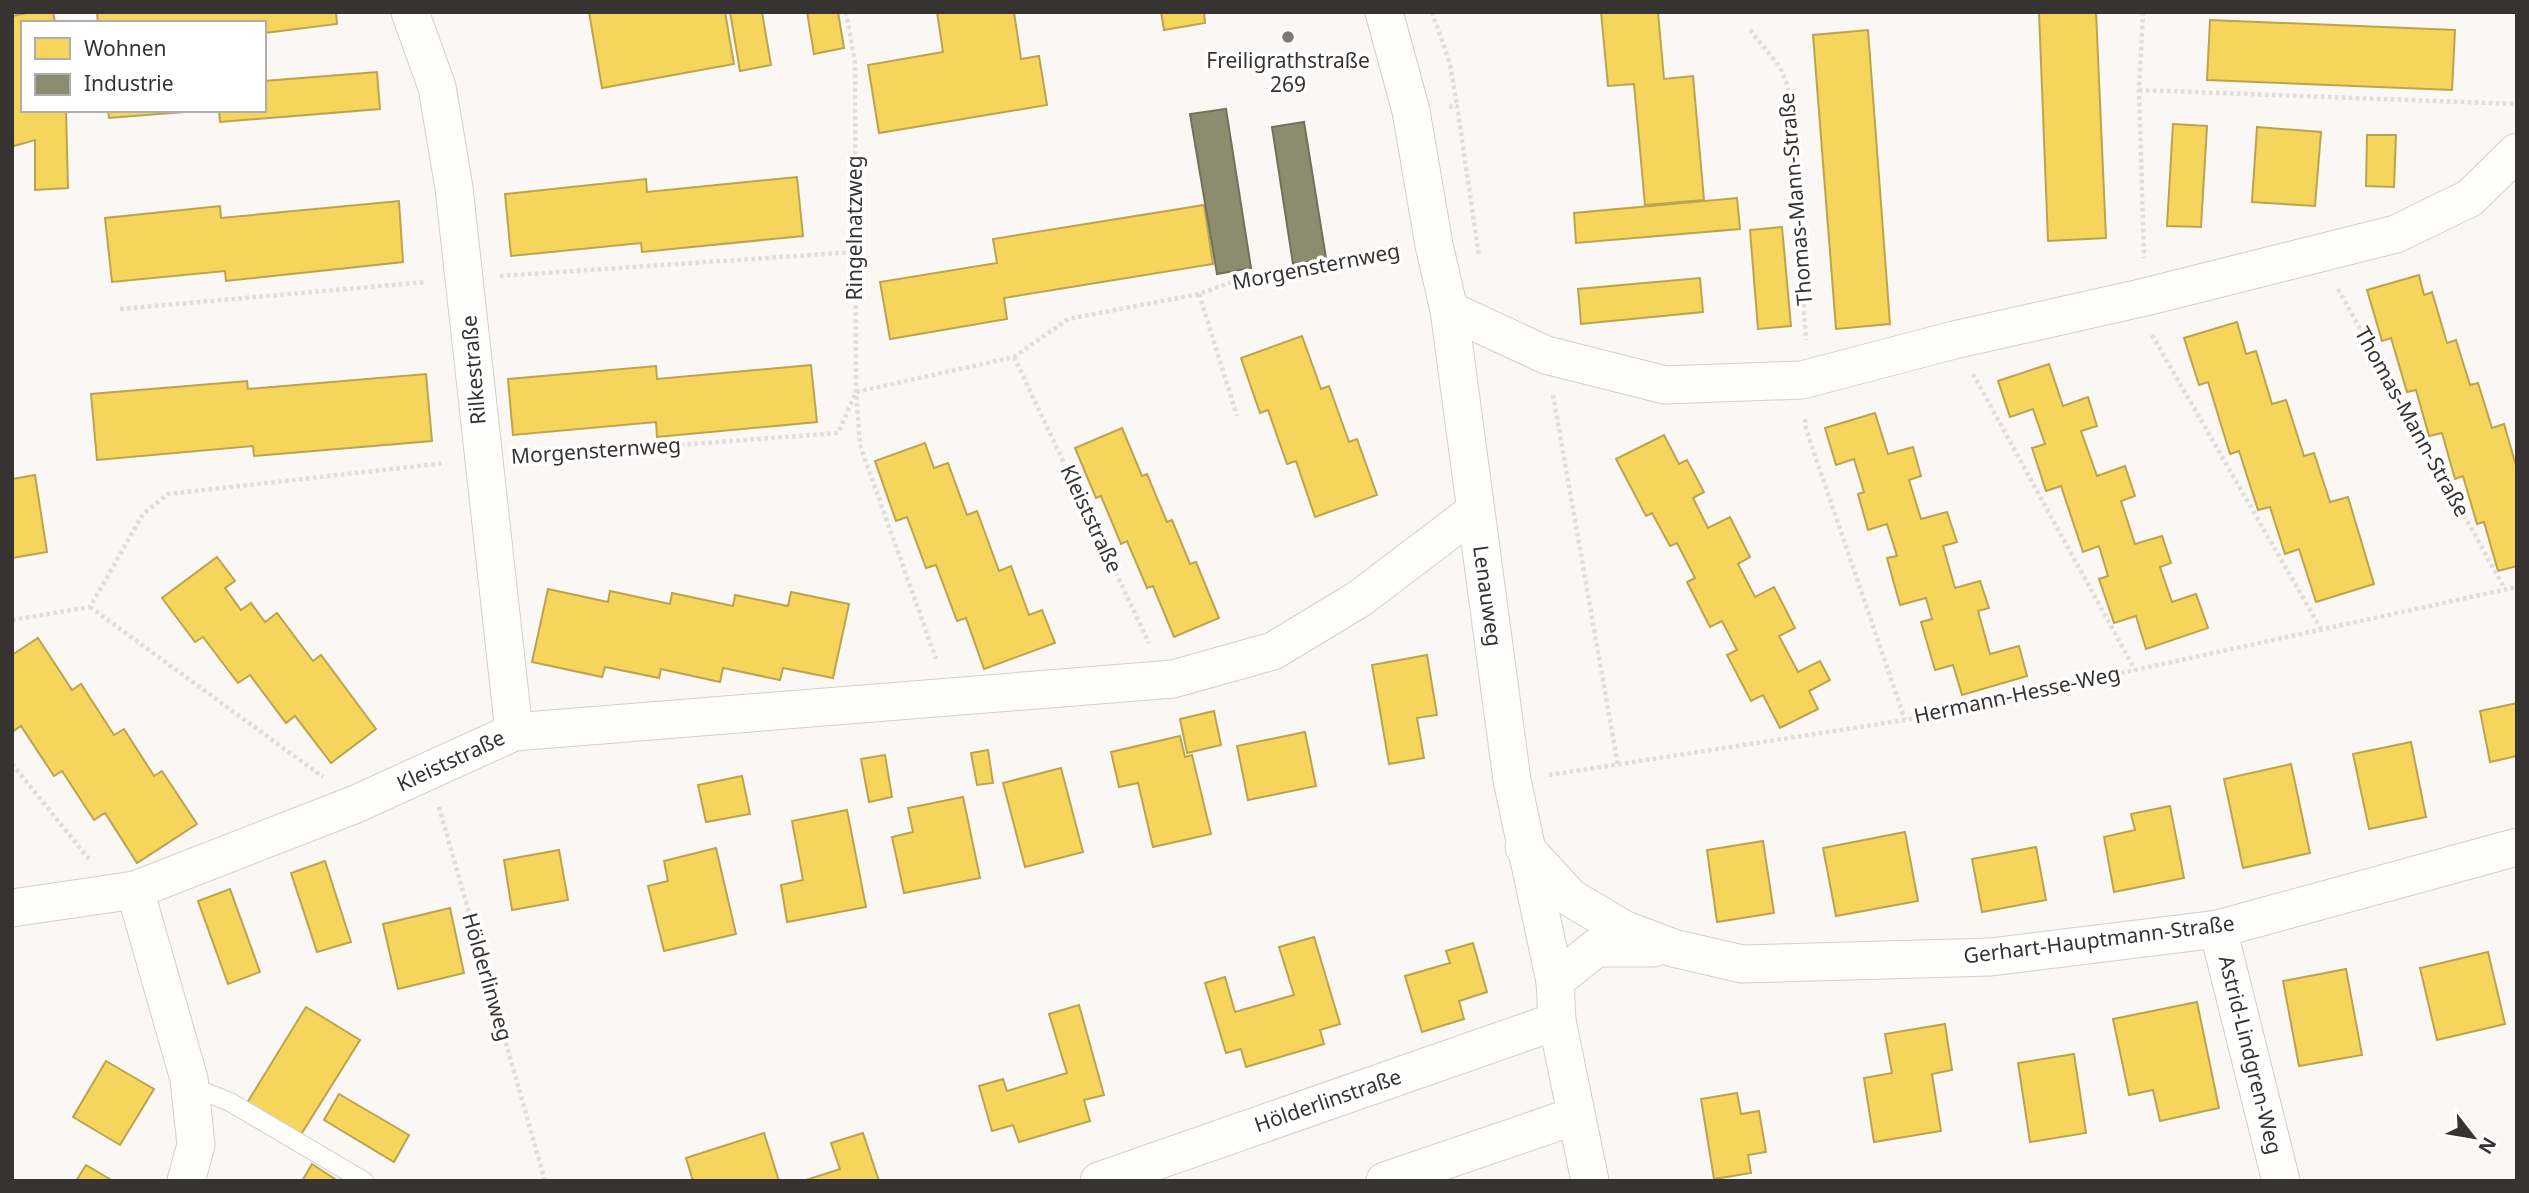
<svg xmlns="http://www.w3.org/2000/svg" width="2529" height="1193" font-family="'Noto Sans',sans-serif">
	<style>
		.homes { fill: #f6d55c; stroke: #bca44f; stroke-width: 2 }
		.industry { fill: #8c8c6e; stroke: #72715c; stroke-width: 2 }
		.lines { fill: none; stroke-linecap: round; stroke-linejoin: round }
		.service-casing { stroke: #d2cfce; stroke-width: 20 }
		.minor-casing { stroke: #d2cfce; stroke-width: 39 }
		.path { stroke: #dfdedd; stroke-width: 4.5; stroke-dasharray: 3.5 3.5; stroke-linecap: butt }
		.service { stroke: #fefefd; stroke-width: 18 }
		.minor { stroke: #fefefd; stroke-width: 37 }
		.poi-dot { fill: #7b7876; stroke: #fff; stroke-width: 2.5 }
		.labels { text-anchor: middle; stroke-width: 7; stroke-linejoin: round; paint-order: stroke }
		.poi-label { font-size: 21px; fill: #363332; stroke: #fff }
		.street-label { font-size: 21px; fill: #363332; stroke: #fff }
	</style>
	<rect width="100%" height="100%" fill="#faf7f4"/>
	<g class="homes">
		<polygon points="32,12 53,12 55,23 23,23 23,110 66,110 68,188 35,190 35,140 14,146 12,140 12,16"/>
		<polygon points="97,12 336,12 337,24 264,33 264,23 98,23"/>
		<polygon points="589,12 725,12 734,64 602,88"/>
		<polygon points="730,12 762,12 771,65 740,71"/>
		<polygon points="807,12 838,12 844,48 814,54"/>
		<polygon points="937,12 1014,12 1021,59 1039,56 1047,105 879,133 868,65 943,52"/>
		<polygon points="1161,12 1204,12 1205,23 1164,30"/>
		<polygon points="1601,12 1658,12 1664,79 1693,76 1704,200 1645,205 1634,84 1608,86"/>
		<polygon points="2039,12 2096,12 2106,238 2048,241"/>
		<polygon points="2210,20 2455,30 2452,90 2207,80"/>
		<polygon points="1868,30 1890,324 1836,329 1813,35"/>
		<polygon points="377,72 380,109 220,122 219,110 264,110 264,81"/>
		<polygon points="108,110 210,110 109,118"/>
		<polygon points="2173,124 2207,126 2201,227 2167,226"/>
		<polygon points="2257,127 2321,132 2315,206 2252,202"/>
		<polygon points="2367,135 2396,135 2394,187 2366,186"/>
		<polygon points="797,177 803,236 642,252 641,243 511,256 505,194 646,179 647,192"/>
		<polygon points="1737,198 1740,229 1576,243 1574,213"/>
		<polygon points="399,201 403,262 226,281 225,271 112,282 105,218 220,206 221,218"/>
		<polygon points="1204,205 1213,264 1004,298 1007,319 890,339 880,282 997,263 993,239"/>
		<polygon points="1782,227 1791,326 1758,329 1750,230"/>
		<polygon points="2419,275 2424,295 2432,292 2447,343 2456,340 2470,385 2478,383 2492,428 2504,424 2517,469 2517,566 2498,571 2484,522 2477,524 2463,476 2455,479 2442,433 2429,436 2416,390 2407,392 2391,338 2382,341 2367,290"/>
		<polygon points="1700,278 1703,312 1581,324 1578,289"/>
		<polygon points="2237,322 2246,354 2256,351 2272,404 2286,400 2304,456 2314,453 2330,502 2348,497 2374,584 2316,602 2299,549 2285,554 2270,507 2258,510 2239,451 2230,454 2208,382 2199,385 2184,338"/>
		<polygon points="1302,336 1321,389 1329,386 1349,442 1357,439 1377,495 1315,517 1296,461 1287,464 1268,410 1260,413 1241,358"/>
		<polygon points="2049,364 2063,406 2088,397 2097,426 2081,431 2097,476 2125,466 2135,496 2121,501 2135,544 2162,536 2171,563 2160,567 2172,602 2196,594 2208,628 2146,649 2136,616 2114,623 2099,579 2108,576 2099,546 2083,552 2061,486 2046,491 2032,448 2045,444 2033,409 2010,417 1998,381"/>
		<polygon points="811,365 817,422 657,437 656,422 513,435 508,379 656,366 657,379"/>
		<polygon points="426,374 432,441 254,456 253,446 97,460 91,394 247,381 248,389"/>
		<polygon points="1875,413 1888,454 1913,447 1921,476 1909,480 1921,519 1947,512 1957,542 1943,546 1955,588 1980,581 1989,608 1978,611 1990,654 2019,646 2027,676 1962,695 1953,665 1935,670 1921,622 1932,619 1926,598 1900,605 1887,558 1897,556 1887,524 1868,530 1858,494 1864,492 1854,459 1836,465 1825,428"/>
		<polygon points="1122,428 1142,476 1147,474 1167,522 1172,520 1190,564 1196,562 1219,618 1174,637 1153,586 1147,588 1127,541 1121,544 1101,496 1096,498 1075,448"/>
		<polygon points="1664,435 1679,464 1687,460 1704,492 1693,498 1708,528 1730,517 1750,557 1738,564 1755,597 1774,587 1795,628 1779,636 1798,672 1820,661 1830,680 1809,691 1818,709 1780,728 1763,695 1751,701 1727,655 1737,650 1722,621 1710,627 1687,582 1695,578 1677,543 1670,546 1652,513 1646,516 1616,459"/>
		<polygon points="925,443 934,468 948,463 967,515 977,511 999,571 1011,566 1029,615 1042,610 1055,643 984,669 966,618 957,621 936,565 926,568 907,517 896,521 875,461"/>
		<polygon points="35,475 47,552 12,558 12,479"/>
		<polygon points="217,557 235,581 225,588 241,610 251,603 265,622 277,613 313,661 321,655 376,729 331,763 295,716 286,723 250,675 238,683 203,637 195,642 162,598"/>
		<polygon points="548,589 608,602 610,591 670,604 672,593 733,606 735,595 788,606 791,592 849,604 833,678 783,668 780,680 723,668 720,682 661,669 659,678 605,667 602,677 532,662"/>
		<polygon points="38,638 72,690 81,684 114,735 124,729 154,776 162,771 197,824 137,863 105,813 94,820 62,771 54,776 21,726 12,732 12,655"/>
		<polygon points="1427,655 1437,715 1417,718 1424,758 1389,764 1372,665"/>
		<polygon points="2517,703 2517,756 2490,762 2480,711"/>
		<polygon points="1214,711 1221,745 1187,753 1180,719"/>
		<polygon points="1305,732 1316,786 1248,800 1237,746"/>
		<polygon points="1180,736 1185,757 1192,755 1211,834 1153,847 1138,783 1119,787 1111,752"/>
		<polygon points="2411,742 2426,817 2369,829 2353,754"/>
		<polygon points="988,750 993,783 977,785 971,753"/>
		<polygon points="885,755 892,797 869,802 861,759"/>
		<polygon points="2291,764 2310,853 2243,868 2224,779"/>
		<polygon points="1061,768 1083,852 1025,867 1003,783"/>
		<polygon points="742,776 750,814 706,822 698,785"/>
		<polygon points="963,797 980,878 904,893 892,837 913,832 908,808"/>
		<polygon points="2170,806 2184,878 2114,892 2104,837 2135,830 2131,814"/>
		<polygon points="847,810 866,907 787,922 781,885 803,880 792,821"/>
		<polygon points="1905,832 1918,901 1836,916 1823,848"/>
		<polygon points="1763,841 1774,913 1717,922 1707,850"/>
		<polygon points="2036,847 2046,900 1982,912 1972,859"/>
		<polygon points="716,848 736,934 664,951 648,886 668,881 664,861"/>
		<polygon points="559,850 568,900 512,910 504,860"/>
		<polygon points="325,861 351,942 317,952 291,873"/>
		<polygon points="230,889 260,972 228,984 198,901"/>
		<polygon points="450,908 464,973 398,989 383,924"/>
		<polygon points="1314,937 1340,1024 1320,1030 1324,1044 1246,1067 1241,1049 1226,1053 1205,983 1225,977 1235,1012 1294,995 1279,947"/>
		<polygon points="1473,943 1487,992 1459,1001 1464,1019 1422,1032 1405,976 1450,963 1446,951"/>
		<polygon points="2488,952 2505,1024 2437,1040 2420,968"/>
		<polygon points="2346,969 2362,1055 2299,1066 2283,981"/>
		<polygon points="2197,1002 2219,1108 2160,1121 2153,1090 2129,1095 2113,1019"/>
		<polygon points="1079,1005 1104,1095 1084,1100 1090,1121 1019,1142 1013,1125 992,1131 979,1086 1003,1079 1007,1091 1067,1073 1049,1014"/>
		<polygon points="306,1007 360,1040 300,1136 247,1103"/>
		<polygon points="1945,1024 1952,1070 1932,1074 1941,1131 1874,1142 1864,1078 1892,1073 1885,1034"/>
		<polygon points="2074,1054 2086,1133 2030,1142 2018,1063"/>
		<polygon points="106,1061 154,1089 120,1145 73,1117"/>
		<polygon points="1737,1093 1741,1114 1759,1111 1766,1152 1748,1155 1751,1173 1714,1179 1701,1099"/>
		<polygon points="339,1094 409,1135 394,1162 324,1120"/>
		<polygon points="764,1133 779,1181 693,1181 686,1158"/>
		<polygon points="863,1133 879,1181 803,1181 840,1169 831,1143"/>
		<polygon points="312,1164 338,1181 302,1181"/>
		<polygon points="86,1165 113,1181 76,1181"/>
	</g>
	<g class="industry">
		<polygon points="1226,109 1251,268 1217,274 1190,114"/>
		<polygon points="1304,122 1326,258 1293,264 1272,127"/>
	</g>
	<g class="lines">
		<defs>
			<polyline id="service" points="190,1086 230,1102 364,1181"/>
			<g id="minor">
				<polyline points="410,12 437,87 454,188 514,732"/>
				<polyline points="1384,12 1411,111 1434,245 1449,310 1512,780 1555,981 1557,1021 1590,1181"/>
				<polyline points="1449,310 1546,355 1665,385 1802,380 1954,340 2145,297 2396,234 2470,198 2517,152"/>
				<polyline points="1524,847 1571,898 1623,929 1673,948 1742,964 1991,957 2218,929 2517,847"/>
				<polyline points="135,890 189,1079 196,1145 186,1181"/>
				<polyline points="12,908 135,890 356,804 514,732 1173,679 1273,651 1359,599 1475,511"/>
				<polyline points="2218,929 2281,1181"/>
				<polyline points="1555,981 1596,948 1654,948"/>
				<polyline points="1099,1181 1557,1021"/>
				<polyline points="1385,1181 1575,1116"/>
			</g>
		</defs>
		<use href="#service" class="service-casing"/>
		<use href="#minor" class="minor-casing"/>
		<g class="path">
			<polyline points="846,12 855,63 856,392 860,445 936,659"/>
			<polyline points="1432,12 1450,64 1457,106"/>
			<polyline points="2143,12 2139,90 2144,258"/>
			<polyline points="1750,30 1780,67 1788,87 1806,340"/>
			<polyline points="2139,90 2517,104"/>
			<polyline points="1449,107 1457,106 1479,256"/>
			<polyline points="500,276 855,252"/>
			<polyline points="2338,289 2505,589"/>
			<polyline points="1199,294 1237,416"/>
			<polyline points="120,309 425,282"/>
			<polyline points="2152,335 2321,629"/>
			<polyline points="1014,357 1149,643"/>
			<polyline points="1973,374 2135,670"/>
			<polyline points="1553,395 1618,766"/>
			<polyline points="1805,419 1806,429 1905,720"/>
			<polyline points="520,457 838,433 856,392 1014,357 1068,319 1199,294 1243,278 1399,251"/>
			<polyline points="90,607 323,777"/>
			<polyline points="12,620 90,607 143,514 168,494 445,463"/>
			<polyline points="12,764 89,859"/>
			<polyline points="1549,775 1905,720 2517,587"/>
			<polyline points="439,807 545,1181"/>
		</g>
		<use href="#service" class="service"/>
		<use href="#minor" class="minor"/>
	</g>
	<circle class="poi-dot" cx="1288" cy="37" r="7"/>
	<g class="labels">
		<g class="poi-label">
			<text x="1288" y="68">Freiligrathstraße<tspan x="1288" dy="24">269</tspan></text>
		</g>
		<g class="street-label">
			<text transform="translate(1796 199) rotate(-95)" y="7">Thomas-Mann-Straße</text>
			<text transform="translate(855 228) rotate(-90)" y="7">Ringelnatzweg</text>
			<text transform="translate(1316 267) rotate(-11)" y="7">Morgensternweg</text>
			<text transform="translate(474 370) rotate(-95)" y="7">Rilkestraße</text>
			<text transform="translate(2412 422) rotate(61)" y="7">Thomas-Mann-Straße</text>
			<text transform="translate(596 451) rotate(-4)" y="7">Morgensternweg</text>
			<text transform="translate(1091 519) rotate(65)" y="7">Kleiststraße</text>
			<text transform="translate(1487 596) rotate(82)" y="7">Lenauweg</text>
			<text transform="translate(2017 695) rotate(-12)" y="7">Hermann-Hesse-Weg</text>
			<text transform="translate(451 761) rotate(-25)" y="7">Kleiststraße</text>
			<text transform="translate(2099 940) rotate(-7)" y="7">Gerhart-Hauptmann-Straße</text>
			<text transform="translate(487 977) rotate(74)" y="7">Hölderlinweg</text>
			<text transform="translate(2250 1055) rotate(76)" y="7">Astrid-Lindgren-Weg</text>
			<text transform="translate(1328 1101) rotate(-19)" y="7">Hölderlinstraße</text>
		</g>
	</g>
	<rect width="2529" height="1193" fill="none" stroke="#363332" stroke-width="28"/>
	<rect x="21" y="21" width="245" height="91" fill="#ffffff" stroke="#afadad" stroke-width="2"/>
	<rect x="35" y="38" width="35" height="21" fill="#f6d55c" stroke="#afadad" stroke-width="2"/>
	<text x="84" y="56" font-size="21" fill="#363332">Wohnen</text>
	<rect x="35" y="74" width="35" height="21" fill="#8c8c6e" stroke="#afadad" stroke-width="2"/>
	<text x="84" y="91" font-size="21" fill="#363332">Industrie</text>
	<g transform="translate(2473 1137) rotate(121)" stroke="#ffffff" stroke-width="5" paint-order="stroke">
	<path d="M0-5L12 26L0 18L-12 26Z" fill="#363332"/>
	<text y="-10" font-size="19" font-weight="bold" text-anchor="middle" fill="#363332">N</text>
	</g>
</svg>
